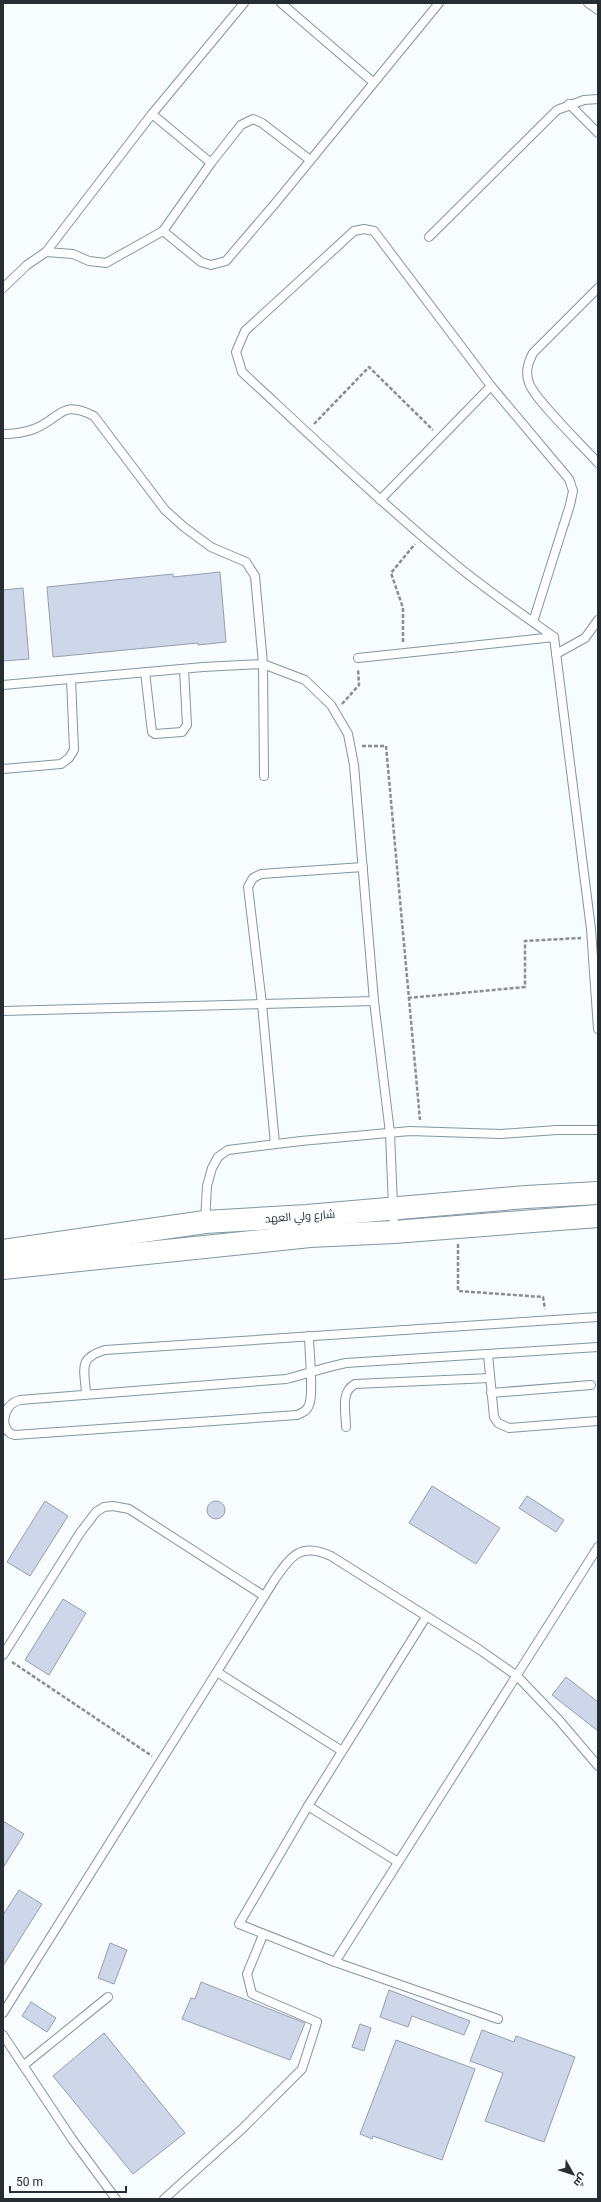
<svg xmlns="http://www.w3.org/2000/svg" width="601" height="2202" font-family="Roboto,Cairo,sans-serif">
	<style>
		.building { fill: #ced7ea; stroke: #959eb0 }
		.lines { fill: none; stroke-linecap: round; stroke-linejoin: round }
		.lane-casing { stroke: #8296a1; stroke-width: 10 }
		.primary-casing { stroke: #8296a1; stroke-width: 24 }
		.path { stroke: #888f93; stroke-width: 2.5; stroke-dasharray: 4 2; stroke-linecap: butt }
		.lane { stroke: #fff; stroke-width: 8 }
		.primary { stroke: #fff; stroke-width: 22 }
		.labels { text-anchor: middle; stroke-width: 3; stroke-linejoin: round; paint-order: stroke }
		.street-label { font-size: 11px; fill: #262e33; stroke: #f7fcfe }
	</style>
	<rect width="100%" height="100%" fill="#f7fcfe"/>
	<g class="building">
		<polygon points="220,572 226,642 198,645 198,643 53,657 47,587 173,574 173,577"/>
		<polygon points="23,588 29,659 3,661 3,590"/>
		<polygon points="432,1486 500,1528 476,1564 409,1523"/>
		<polygon points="527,1496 564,1520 556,1532 519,1508"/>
		<circle cx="216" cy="1510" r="9"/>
		<polygon points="45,1501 68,1516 30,1576 7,1562"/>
		<polygon points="63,1599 86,1613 49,1675 25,1660"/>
		<polygon points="566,1677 598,1702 598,1731 552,1695"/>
		<polygon points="3,1821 24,1834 3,1868"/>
		<polygon points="19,1890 42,1904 3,1966 3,1915"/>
		<polygon points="110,1943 127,1950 114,1984 98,1978"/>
		<polygon points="201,1982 305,2023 290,2060 182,2019 191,1998 195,1999"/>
		<polygon points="389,1990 470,2021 464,2035 412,2016 408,2027 380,2017"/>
		<polygon points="31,2002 56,2018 47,2032 22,2016"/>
		<polygon points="360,2024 371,2028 364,2051 352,2047"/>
		<polygon points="482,2030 514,2042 516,2036 575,2057 544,2142 485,2121 503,2073 470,2061"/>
		<polygon points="104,2033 185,2133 133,2174 53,2076"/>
		<polygon points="396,2040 475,2069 442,2160 373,2136 372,2139 360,2134"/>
	</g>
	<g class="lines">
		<defs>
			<g id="lane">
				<polyline points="281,3 373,82"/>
				<polyline points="588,3 598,10"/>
				<polyline points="569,104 598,133"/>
				<polyline points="152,114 211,163"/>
				<polyline points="163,231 211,163 241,125 253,119 262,123 310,160"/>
				<polyline points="429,237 557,110 584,100 598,99"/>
				<polyline points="46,252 152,114 244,3"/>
				<polyline points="3,288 27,265 46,252 73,254 89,261 106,263 163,231 201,262 211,265 226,261 278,200 439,3"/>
				<path d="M598,288L533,353C528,363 525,372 529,383C534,399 584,447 598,463"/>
				<path d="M3,434C12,434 26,432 34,429C62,418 60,399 94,416L165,510L184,527L211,547L246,562L255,576L263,664L264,776"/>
				<polyline points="380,500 491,386"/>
				<path d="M533,622L570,505L573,491L569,479L491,386L374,231L364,229L354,231L245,331L236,352L242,372C310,435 377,499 449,559C482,587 519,612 554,637"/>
				<polyline points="556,654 585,638 598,620"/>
				<polyline points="358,658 554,637 591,929 598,1029"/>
				<polyline points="145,672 152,732 155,734 182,732 187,725 184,669"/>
				<polyline points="3,685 203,667 263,664 305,680 331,705 348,734 354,765 374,1001 390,1133 394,1231"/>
				<polyline points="3,769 61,764 69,758 74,750 71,679"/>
				<polyline points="3,1011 374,1001"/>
				<polyline points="275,1144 262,1004 248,887 253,878 261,874 363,867"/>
				<polyline points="205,1221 207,1186 212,1168 218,1157 228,1150 301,1141 410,1131 501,1134 557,1130 598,1130"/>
				<path d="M309,1336C309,1351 314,1394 309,1405C307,1411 302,1413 297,1415L15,1435C0,1433 0,1405 20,1400L286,1379C306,1374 326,1367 346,1363L598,1347"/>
				<polyline points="488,1354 494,1417 498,1423 509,1428 598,1421"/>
				<polyline points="491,1393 591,1385"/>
				<path d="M86,1394C85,1370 77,1358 105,1350L598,1317"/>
				<path d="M346,1427C346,1412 340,1392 355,1384L490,1378"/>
				<polyline points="426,1617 308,1806 239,1924 335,1962 498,2019"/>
				<polyline points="3,1655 80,1533 96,1512 104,1507 113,1506 129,1509 264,1596"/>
				<polyline points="217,1672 342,1751"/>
				<polyline points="308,1806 398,1862"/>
				<polyline points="335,1962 598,1547"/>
				<path d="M3,2013L275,1579C292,1555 301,1542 331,1556L480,1650L517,1676L559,1720L598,1766"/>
				<polyline points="3,2035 72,2139 116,2199"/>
				<polyline points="24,2065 108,1997"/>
				<polyline points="164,2199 242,2129 302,2069 317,2022 252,1994 247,1974 263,1935"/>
			</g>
			<g id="primary">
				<polyline points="3,1251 205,1222 307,1216 526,1197 598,1193"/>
				<polyline points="3,1268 310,1236 394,1232 598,1216"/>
			</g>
		</defs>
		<use href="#lane" class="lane-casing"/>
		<use href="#primary" class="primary-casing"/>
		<g class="path">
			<polyline points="314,424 369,367 433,430"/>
			<polyline points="403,642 403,608 391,573 415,544"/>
			<polyline points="342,704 359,685 358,669"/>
			<polyline points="362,746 386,746 420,1120"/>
			<polyline points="408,998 525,987 525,941 581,938"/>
			<polyline points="458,1244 458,1291 543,1297 545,1309"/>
			<polyline points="12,1662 152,1756"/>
		</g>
		<use href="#lane" class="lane"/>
		<use href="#primary" class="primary"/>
	</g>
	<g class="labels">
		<g class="street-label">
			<text transform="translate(300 1216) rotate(-4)" y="4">شارع ولي العهد</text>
		</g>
	</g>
	<rect width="601" height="2202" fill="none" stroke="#262e33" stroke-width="8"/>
	<g transform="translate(573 2174) rotate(129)" stroke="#f7fcfe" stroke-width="3" paint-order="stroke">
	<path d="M0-3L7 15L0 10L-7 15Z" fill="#262e33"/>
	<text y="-6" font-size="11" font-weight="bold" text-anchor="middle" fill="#262e33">ش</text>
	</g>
	<path d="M10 2186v6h116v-6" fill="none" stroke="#262e33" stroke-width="2"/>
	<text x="16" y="2186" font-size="12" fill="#262e33" stroke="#f7fcfe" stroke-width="3" paint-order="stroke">50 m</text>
</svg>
